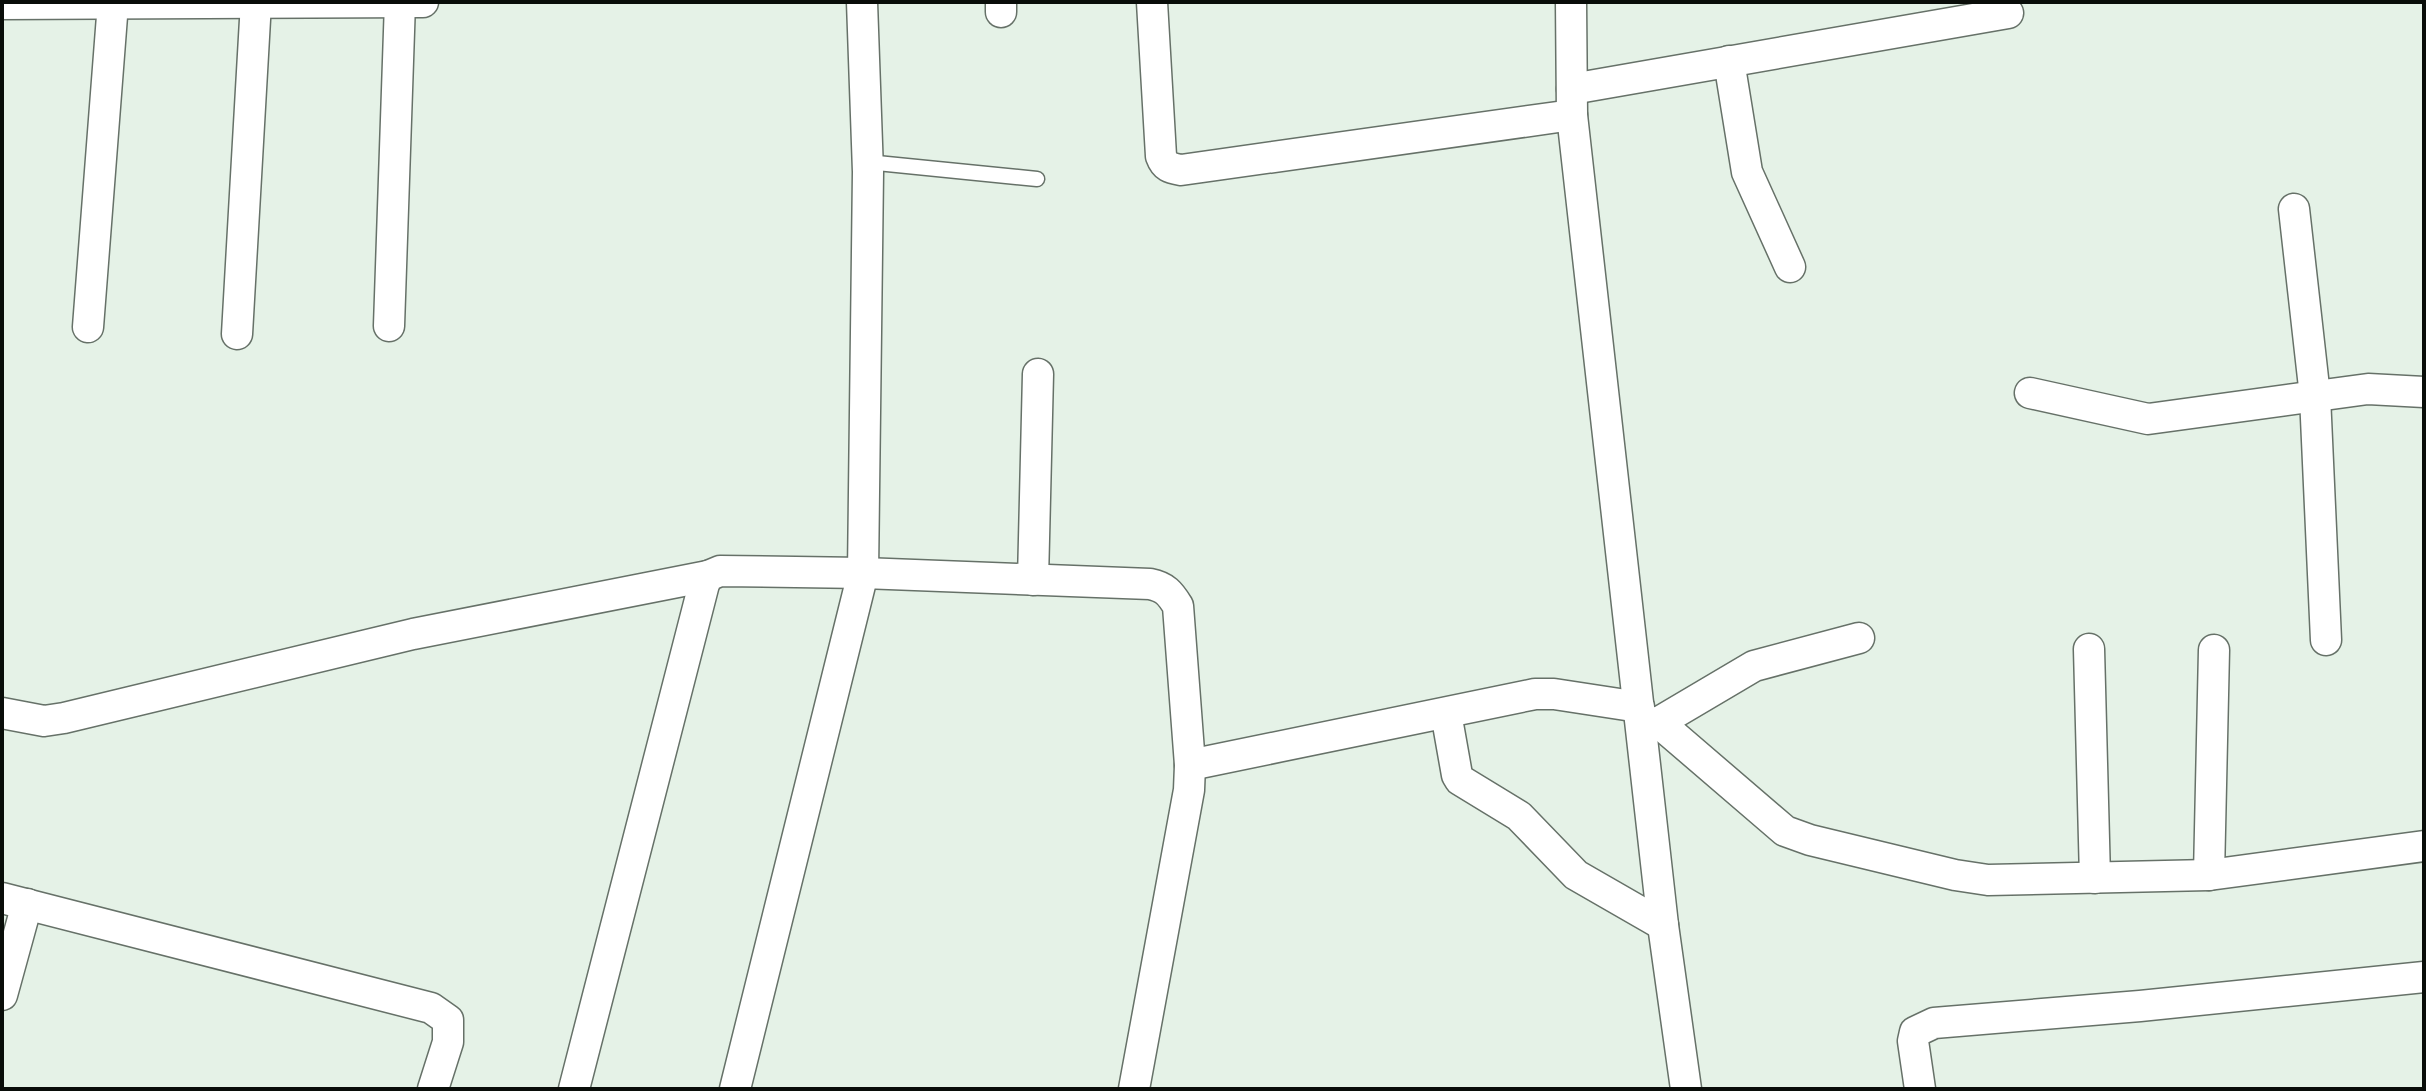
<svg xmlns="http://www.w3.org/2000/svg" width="2426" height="1091" font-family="'Asap Condensed',sans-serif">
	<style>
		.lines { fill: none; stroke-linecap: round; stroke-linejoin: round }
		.service-casing { stroke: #667168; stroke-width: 17 }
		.minor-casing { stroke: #667168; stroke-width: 33 }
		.service { stroke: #fff; stroke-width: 14 }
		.minor { stroke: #fff; stroke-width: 30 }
	</style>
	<rect width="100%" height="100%" fill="#e5f2e7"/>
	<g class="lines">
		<defs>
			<polyline id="service" points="867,162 1037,179"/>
			<g id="minor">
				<polyline points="1001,2 1001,12"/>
				<path d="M1152,2L1161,156C1165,167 1170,168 1181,170L1572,115"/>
				<polyline points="1571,2 1572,115 1663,925 1686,1089"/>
				<polyline points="2,4 423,2"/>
				<polyline points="1729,61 1747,172 1790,267"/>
				<polyline points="1572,89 2008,13"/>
				<polyline points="2294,209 2315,396 2326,640"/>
				<polyline points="389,326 400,2"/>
				<polyline points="88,327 113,3"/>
				<polyline points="237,334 256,2"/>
				<polyline points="2030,393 2148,419 2368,389 2424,392"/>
				<polyline points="1033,580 1038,374"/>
				<polyline points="2089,649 2095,878"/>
				<polyline points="2,713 44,721 64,718 413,634 708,576"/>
				<polyline points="1446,713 1457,775 1460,780 1519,816 1576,875 1663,925"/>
				<polyline points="1658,722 1785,831 1810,840 1955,875 1988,880 2209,875 2424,846"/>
				<polyline points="1644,731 1754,666 1859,638"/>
				<polyline points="1190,765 1535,694 1554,694 1639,707"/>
				<polyline points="2209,875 2214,650"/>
				<polyline points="2,898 431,1008 448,1020 448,1042 433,1089"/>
				<polyline points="2,995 27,904"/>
				<path d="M574,1089L704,584L708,576L720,571L863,573L1150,584C1165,587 1170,593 1178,606L1190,765L1189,790L1134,1089"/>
				<polyline points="735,1089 863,573 868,172 862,2"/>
				<polyline points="1920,1089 1913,1041 1915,1032 1934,1023 2140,1006 2424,977"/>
			</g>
		</defs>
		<use href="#service" class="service-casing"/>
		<use href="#minor" class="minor-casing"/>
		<use href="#service" class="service"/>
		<use href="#minor" class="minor"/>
	</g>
	<rect width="2426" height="1091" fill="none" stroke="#090d09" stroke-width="8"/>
</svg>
